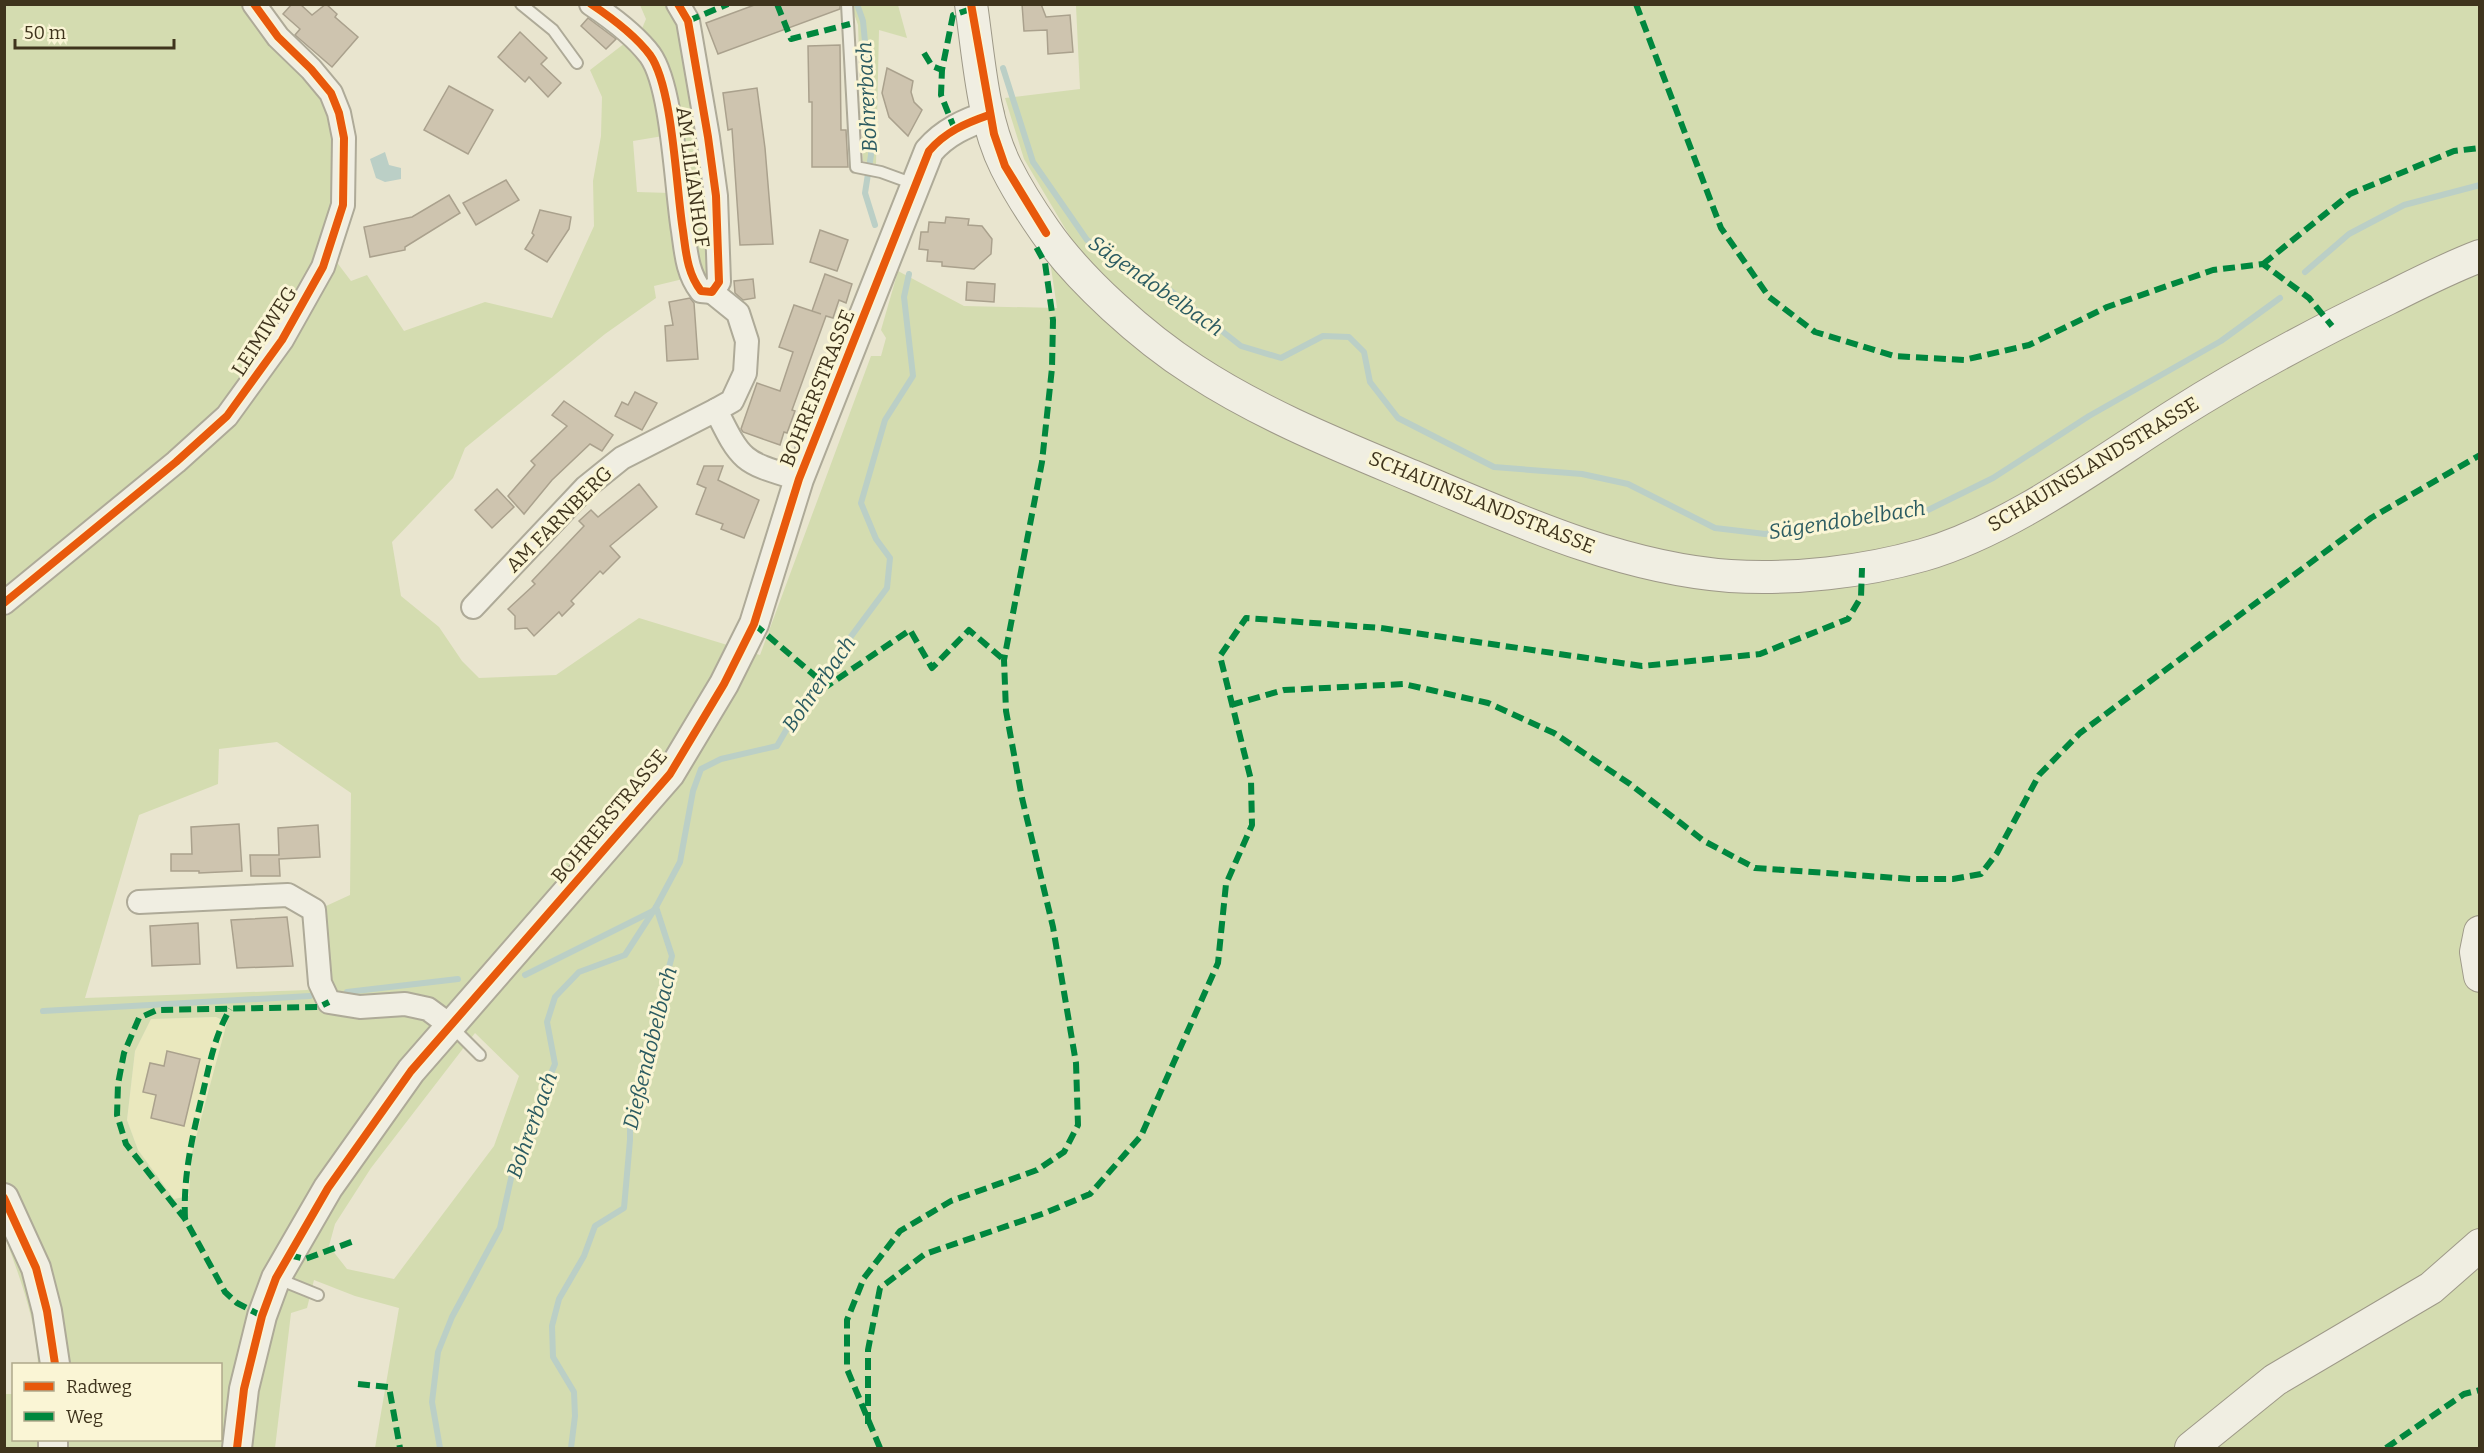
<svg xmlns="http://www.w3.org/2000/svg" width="2484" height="1453" font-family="Bitter,serif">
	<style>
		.farmland { fill: #eae8be }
		.green { fill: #d4dcb0; fill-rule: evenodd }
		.water { fill: #bbcfc6 }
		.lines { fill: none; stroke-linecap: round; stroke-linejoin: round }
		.stream { stroke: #bbcfc6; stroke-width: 6 }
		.building { fill: #cec4af; stroke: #aaa18d; stroke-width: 1.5 }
		.service-casing { stroke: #aeaa98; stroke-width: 14 }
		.minor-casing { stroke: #aeaa98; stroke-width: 26 }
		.tertiary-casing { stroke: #aeaa98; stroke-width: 32 }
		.secondary-casing { stroke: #9e9988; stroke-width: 34 }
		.service { stroke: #f0eee2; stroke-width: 10 }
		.minor { stroke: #f0eee2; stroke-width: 22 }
		.tertiary { stroke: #f0eee2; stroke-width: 28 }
		.secondary { stroke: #f0eee2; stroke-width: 32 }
		.quiet { stroke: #00873e; stroke-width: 6; stroke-dasharray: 12 6; stroke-linecap: butt }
		.cycleway-casing { stroke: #faf5d5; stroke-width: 11 }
		.cycleway { stroke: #e8590c; stroke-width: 8 }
		.labels { text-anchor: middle; stroke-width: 6; stroke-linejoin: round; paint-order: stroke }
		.street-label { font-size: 20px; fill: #3f341d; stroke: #faf5d5 }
		.water-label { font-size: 21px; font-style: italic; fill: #2b5b61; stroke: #faf5d5 }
	</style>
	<rect width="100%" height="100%" fill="#e9e5cf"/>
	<polygon class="farmland" points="216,1017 227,1022 191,1156 189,1196 174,1199 138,1150 127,1120 135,1051 151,1019"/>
	<g class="green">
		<path d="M5,5H251L335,115L336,204L323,244L351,281L367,275L404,331L485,302L552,318L594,226L593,181L601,136L602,97L590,70L625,43L655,77L663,136L633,141L637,192L670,193L683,279L654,286L656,298L605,334L465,448L453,478L392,542L401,596L439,627L462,661L479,678L556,675L639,618L760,655L871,356H881L886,338L881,330L898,271L964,306L1057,308L1050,261L1072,240L1024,159L1005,98L1080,89L1076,6L1053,5H2479V1448H375L399,1308L355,1296L314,1280L307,1308L291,1313L275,1448H5V1394H13L14,1440H220V1364H38C36,1320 20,1278 5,1237ZM277,742L351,793L350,895L326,906L331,981L307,990L85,998L139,815L218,784L219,749ZM216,1017L227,1022L191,1156L189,1196L174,1199L138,1150L127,1120L135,1051L151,1019ZM475,1033L519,1076L494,1146L394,1279L347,1269L329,1246L335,1224L371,1168Z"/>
		<polygon points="640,5 665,5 680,26 710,191 711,284 700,278 641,31 646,19"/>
		<polygon points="851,5 898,5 907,38 879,30 876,164 863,161 858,25"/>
	</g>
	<polygon class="water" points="385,152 389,165 401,168 401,179 385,182 376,178 370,159"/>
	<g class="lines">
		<g class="stream">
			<polyline points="857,4 863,21 871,105 871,155 865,193 875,225"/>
			<polyline points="1003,68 1033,162 1087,240 1171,291 1241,346 1281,358 1323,336 1349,337 1364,352 1370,382 1398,418 1494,467 1582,474 1628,484 1715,528 1765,534 1922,513 1993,478 2089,416 2221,341 2280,298"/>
			<polyline points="2305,272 2349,234 2404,205 2480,185"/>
			<polyline points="525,975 653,911"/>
			<polyline points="347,992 458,979"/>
			<polyline points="43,1011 310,996"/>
			<polyline points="440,1448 432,1402 438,1352 452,1317 500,1228 516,1156 555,1064 547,1022 555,997 579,972 625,955 656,907 680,862 693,791 701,769 721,759 777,746 803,701 887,588 890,558 876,539 861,503 885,420 913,376 904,297 909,274"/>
			<polyline points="571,1448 575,1416 574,1392 553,1357 552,1326 559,1299 584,1256 595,1226 624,1208 630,1140 630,1114 672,956 656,907"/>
		</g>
	</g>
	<g class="building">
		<polygon points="292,4 300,4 312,15 326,4 337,14 335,17 358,37 332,67 295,35 300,29 283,14"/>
		<polygon points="757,4 840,4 840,9 718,54 706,23"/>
		<polygon points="1022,4 1041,4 1046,17 1070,15 1073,52 1048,54 1047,30 1024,31"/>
		<polygon points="588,18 616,39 606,49 581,26"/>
		<polygon points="520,32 547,58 541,64 561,83 548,97 529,77 525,82 498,57"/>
		<polygon points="840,45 841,130 846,130 848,167 812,167 812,102 809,102 808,46"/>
		<polygon points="887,68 913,81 911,92 914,102 922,110 908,136 889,117 882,93"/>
		<polygon points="449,86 493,110 468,154 424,130"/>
		<polygon points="757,88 765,148 773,244 740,245 732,129 728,130 723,93"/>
		<polygon points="506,180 519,200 476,225 463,203"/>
		<polygon points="449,195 460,213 405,247 405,250 370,257 364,227 412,217"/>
		<polygon points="540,210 571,217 569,229 547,262 525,249 534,235 532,233"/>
		<polygon points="946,217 969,219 968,225 982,226 992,239 991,254 974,269 942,266 942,262 927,261 928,250 919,249 921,232 928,232 929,222 945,223"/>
		<polygon points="820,230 848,240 837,271 810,262"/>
		<polygon points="825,274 852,284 846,303 839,300 833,318 826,316 792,410 795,411 787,433 784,432 780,445 743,432 741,429 757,383 780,391 793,352 779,347 794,305 821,314 812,311"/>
		<polygon points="753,279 755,298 743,300 735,293 734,281"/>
		<polygon points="967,282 995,284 994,302 966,300"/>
		<polygon points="690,298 694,303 698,359 667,361 665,326 673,325 669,302"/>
		<polygon points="635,392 657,403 642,430 615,416 622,402 628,405"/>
		<polygon points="564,401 613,435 602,451 590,444 552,480 524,514 508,496 535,465 531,461 567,426 552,415"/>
		<polygon points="704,466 723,466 718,480 759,500 744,538 721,529 723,524 696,514 706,488 697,484"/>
		<polygon points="639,484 657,507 610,546 620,557 603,574 600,571 571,601 574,604 562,616 559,612 534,636 527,628 515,629 515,616 508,609 535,584 532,581 584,526 579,521 591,510 598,517"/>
		<polygon points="497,489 514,507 492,528 475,510"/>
		<polygon points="239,824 242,871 199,873 199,871 171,871 171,854 192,854 191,827"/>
		<polygon points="318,825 320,857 279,859 280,876 251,876 250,855 279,855 278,828"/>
		<polygon points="287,917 293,966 237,968 231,920"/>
		<polygon points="198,923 200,964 152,966 150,926"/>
		<polygon points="167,1051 200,1059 184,1126 151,1118 156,1095 143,1092 150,1063 164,1066"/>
	</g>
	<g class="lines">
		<defs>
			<g id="service">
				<polyline points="521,4 553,30 577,63"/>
				<polyline points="847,4 856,167 881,172 914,184"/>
				<polyline points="451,1026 480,1055"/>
				<polyline points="276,1278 318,1295"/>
			</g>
			<g id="minor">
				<path d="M591,4C612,18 635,35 650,55C673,87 676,188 683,231C686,252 687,273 701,291L712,292L719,282L716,196L708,137L688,21L678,4"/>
				<path d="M712,292L738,313L747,341L745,373L732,401L716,410C742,463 743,462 799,479"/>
				<polyline points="4,603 176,462 227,416 282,340 323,267 343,205 344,138 339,113 331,93 311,69 278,37 254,4"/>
				<polyline points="473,607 586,487 622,458 716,410"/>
				<polyline points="139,902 288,895 314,910 320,983 329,1002 360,1007 405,1004 428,1009 451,1026"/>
			</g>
			<g id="tertiary">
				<polyline points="4,1198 36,1268 47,1311 55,1364"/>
				<polyline points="53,1448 53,1440"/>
				<path d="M237,1448L244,1389L262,1316L276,1278L328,1188L411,1071L670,774L724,684L754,624L799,479L929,151C945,132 966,123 989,115"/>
			</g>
			<g id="secondary">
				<path d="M971,4C979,58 982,119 1006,167C1017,189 1031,211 1045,231C1079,280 1144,338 1194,370C1261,414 1338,445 1412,476C1512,518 1619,568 1730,576C1793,580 1863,572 1923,555C2010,530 2099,463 2175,415C2243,372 2314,334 2387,299C2417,284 2448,268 2480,256"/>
				<polyline points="2480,932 2476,952 2480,976"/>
				<polyline points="2191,1448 2275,1380 2431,1288 2480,1245"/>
			</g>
		</defs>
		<use href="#service" class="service-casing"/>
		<use href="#minor" class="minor-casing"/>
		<use href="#tertiary" class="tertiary-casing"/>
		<use href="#secondary" class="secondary-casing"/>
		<use href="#service" class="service"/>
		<use href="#minor" class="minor"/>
		<use href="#tertiary" class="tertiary"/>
		<use href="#secondary" class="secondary"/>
		<g class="quiet">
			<polyline points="777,4 791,39 850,24"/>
			<polyline points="1636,4 1721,228 1769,297 1815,332 1894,356 1964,360 2029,345 2107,307 2213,270 2263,264 2309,298 2332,326"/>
			<polyline points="688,21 728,4"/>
			<polyline points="924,53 932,66 942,70"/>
			<polyline points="955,130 941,95 942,70 953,15 971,9"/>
			<polyline points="2263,264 2350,194 2454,151 2480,148"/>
			<polyline points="754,624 827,686 910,630 932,668 969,630 1004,660"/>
			<polyline points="1231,705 1284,690 1404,684 1488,703 1554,733 1630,784 1704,841 1755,868 1911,879 1953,879 1981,874 1997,853 2039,775 2080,733 2371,518 2480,455"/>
			<path d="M185,1219C183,1174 193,1134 203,1092C210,1062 215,1035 230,1009"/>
			<polyline points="289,1255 305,1259 354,1241"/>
			<polyline points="262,1316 237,1303 225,1292 185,1219 126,1144 117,1115 118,1084 124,1053 139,1018 157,1010 319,1007 329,1002"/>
			<polyline points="358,1384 389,1387 400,1448"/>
			<polyline points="868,1424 868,1350 880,1288 925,1254 1045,1213 1090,1194 1141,1136 1218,963 1226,884 1252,825 1251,780 1220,656 1246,618 1381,628 1642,666 1760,654 1848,619 1861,597 1862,568"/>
			<polyline points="880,1448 847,1369 847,1320 864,1278 900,1231 951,1201 1037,1170 1064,1152 1078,1125 1076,1063 1053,927 1022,798 1006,711 1004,660 1042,462 1052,368 1053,320 1045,263 1035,245"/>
			<polyline points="2386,1448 2464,1394 2480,1390"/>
		</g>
		<defs>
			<g id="cycleway">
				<path d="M591,4C612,18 635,35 650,55C673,87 676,188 683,231C686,252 687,273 701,291L712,292L719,282L716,196L708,137L688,21L678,4"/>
				<polyline points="971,4 994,134 1005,166 1046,233"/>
				<polyline points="4,603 176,462 227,416 282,340 323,267 343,205 344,138 339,113 331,93 311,69 278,37 254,4"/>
				<polyline points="4,1198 36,1268 47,1311 55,1364"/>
				<path d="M237,1448L244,1389L262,1316L276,1278L328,1188L411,1071L670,774L724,684L754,624L799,479L929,151C945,132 966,123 989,115"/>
			</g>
		</defs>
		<use href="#cycleway" class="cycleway-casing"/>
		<use href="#cycleway" class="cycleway"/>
	</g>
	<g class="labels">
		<g class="street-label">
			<text transform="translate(693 177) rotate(82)" y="7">AM LILIANHOF</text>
			<text transform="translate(264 331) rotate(-57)" y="7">LEIMIWEG</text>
			<text transform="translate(817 388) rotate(-68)" y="7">BOHRERSTRASSE</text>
			<text transform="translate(2093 464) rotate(-31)" y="7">SCHAUINSLANDSTRASSE</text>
			<text transform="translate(1482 502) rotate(22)" y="7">SCHAUINSLANDSTRASSE</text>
			<text transform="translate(559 519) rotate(-45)" y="7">AM FARNBERG</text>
			<text transform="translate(609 816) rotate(-50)" y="7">BOHRERSTRASSE</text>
		</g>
		<g class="water-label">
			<text transform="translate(867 97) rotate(-93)" y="7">Bohrerbach</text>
			<text transform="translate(1156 286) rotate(35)" y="7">Sägendobelbach</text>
			<text transform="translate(1847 520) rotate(-9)" y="7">Sägendobelbach</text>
			<text transform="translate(819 684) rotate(-55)" y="7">Bohrerbach</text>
			<text transform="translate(650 1048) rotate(-76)" y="7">Dießendobelbach</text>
			<text transform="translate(532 1125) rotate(-70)" y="7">Bohrerbach</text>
		</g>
	</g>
	<rect width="2484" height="1453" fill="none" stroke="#3f341d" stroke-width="12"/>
	<rect x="12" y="1363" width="210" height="78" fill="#faf5d5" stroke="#afa88b" stroke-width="1.5"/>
	<rect x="24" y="1382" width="30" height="9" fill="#e8590c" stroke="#afa88b" stroke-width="1.5"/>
	<text x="66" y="1393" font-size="18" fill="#3f341d">Radweg</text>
	<rect x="24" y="1412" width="30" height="9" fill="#00873e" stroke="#afa88b" stroke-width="1.5"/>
	<text x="66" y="1423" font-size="18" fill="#3f341d">Weg</text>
	<path d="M15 39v9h159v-9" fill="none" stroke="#3f341d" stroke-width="3"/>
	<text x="24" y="39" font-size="18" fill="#3f341d" stroke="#faf5d5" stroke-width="4.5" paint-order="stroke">50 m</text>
</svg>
